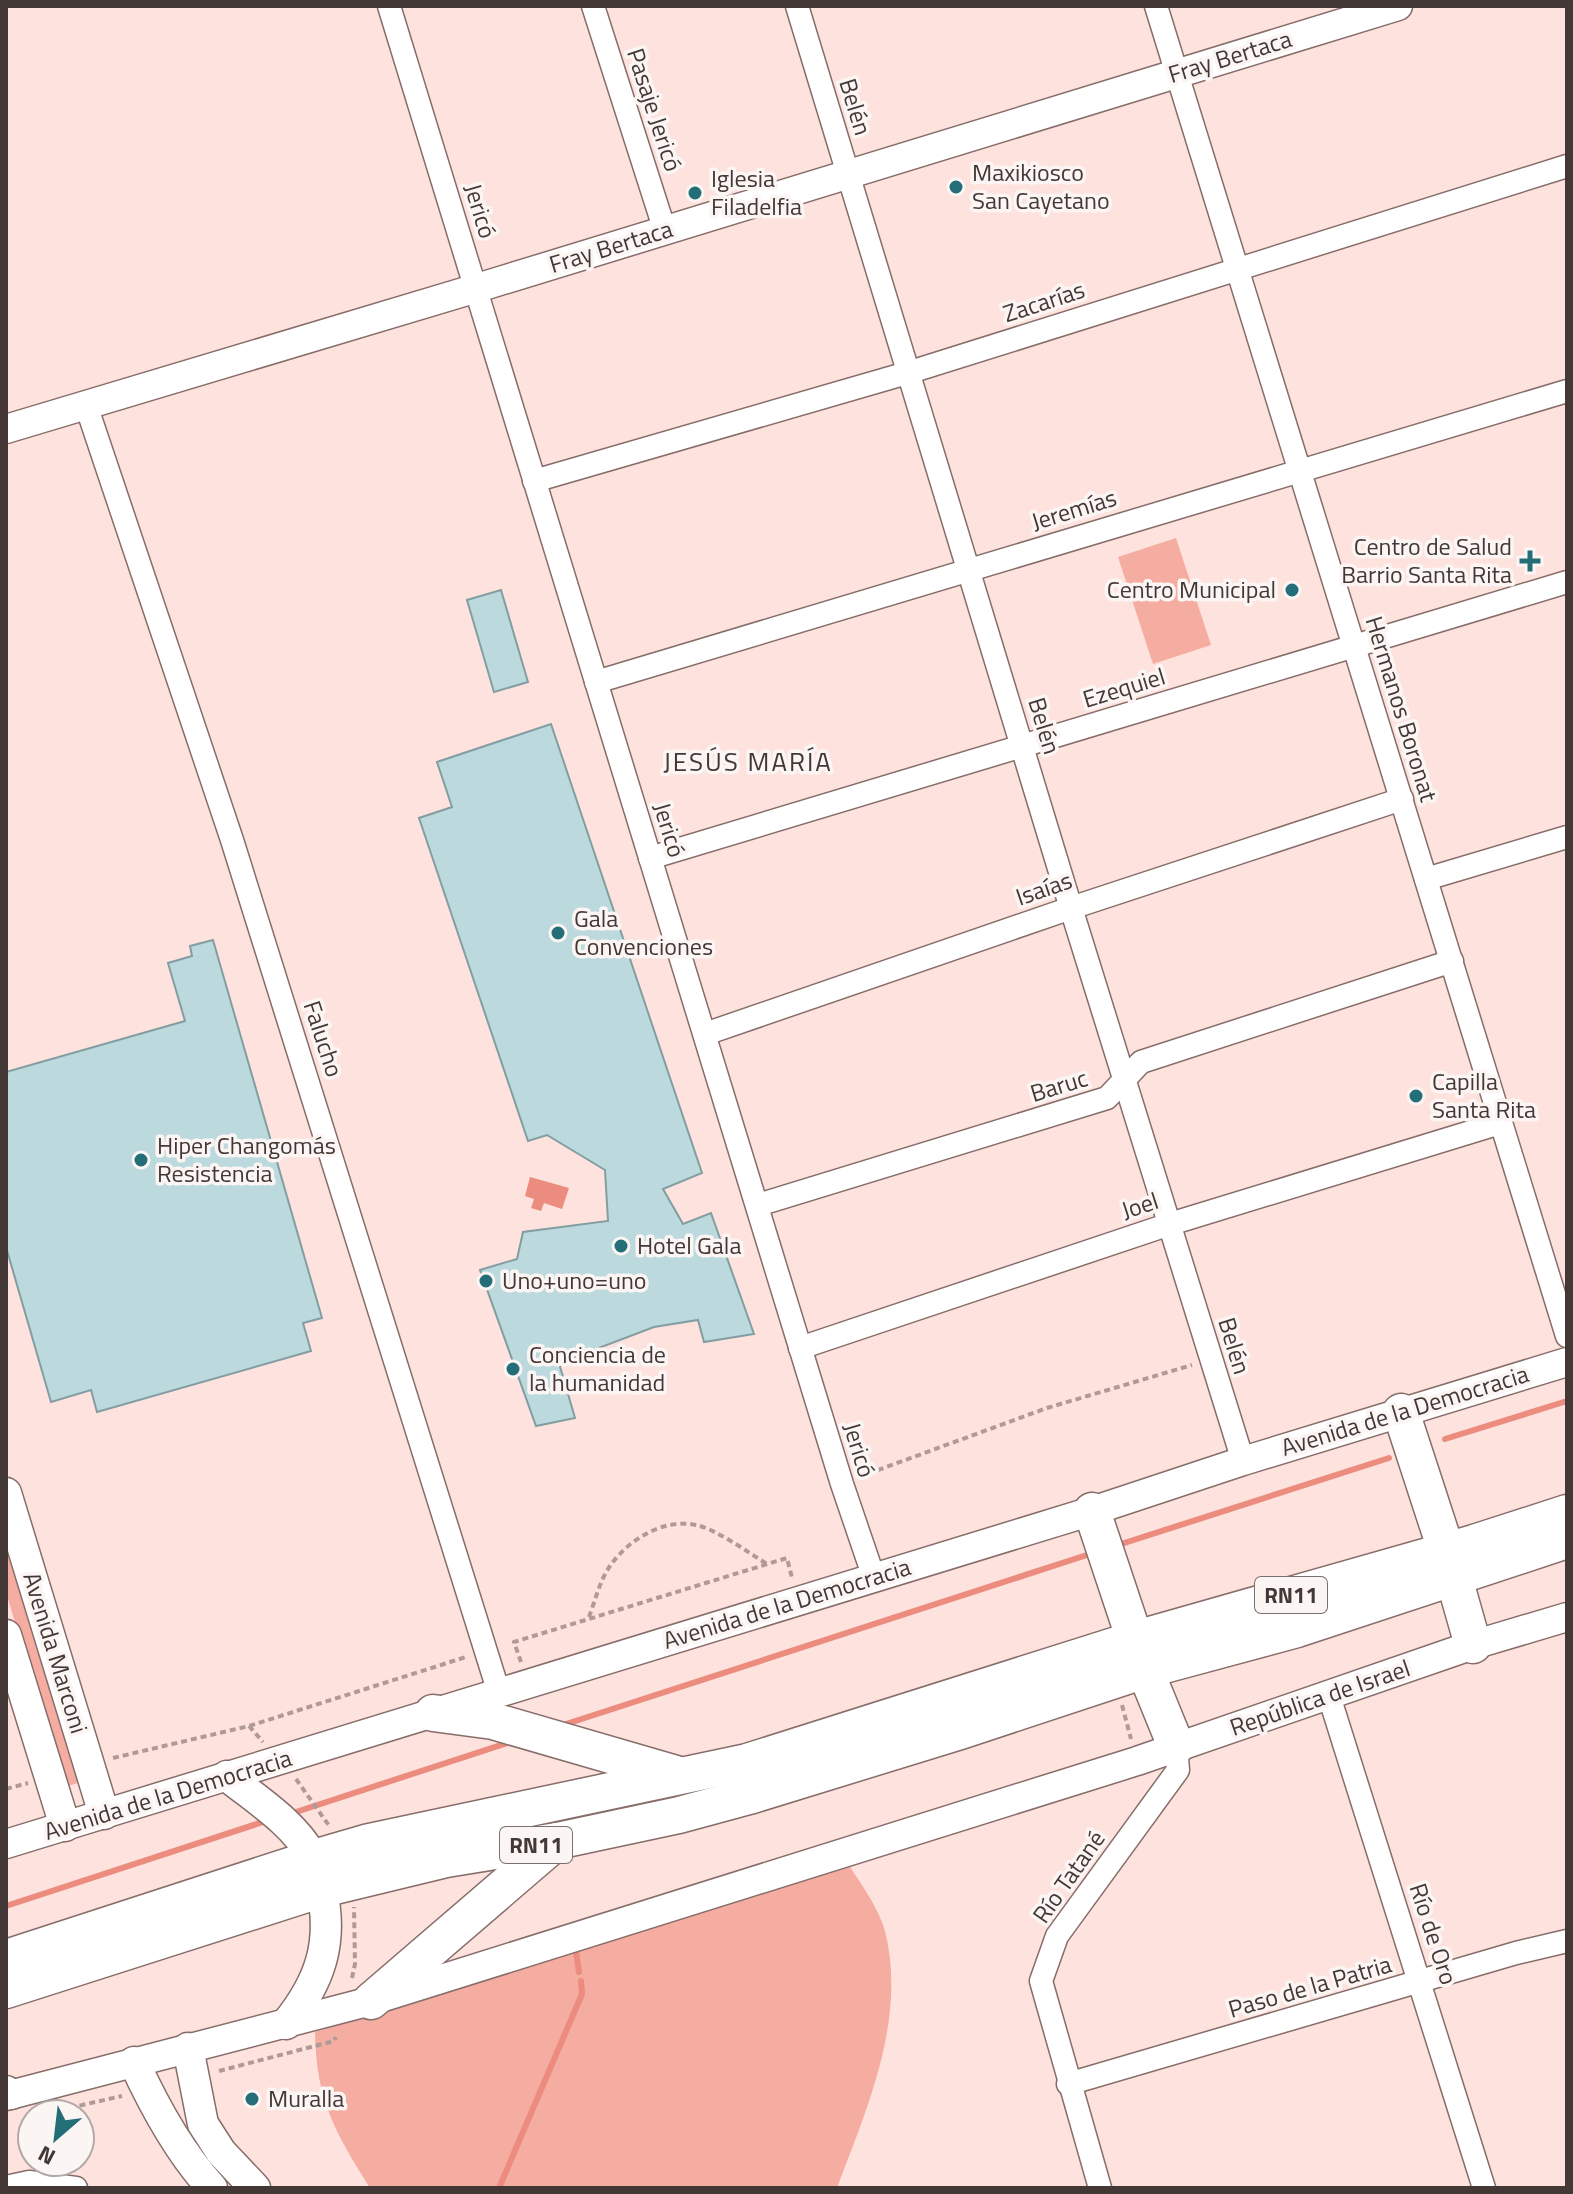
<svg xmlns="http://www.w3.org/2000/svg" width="1573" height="2194" font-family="'Titillium Web',sans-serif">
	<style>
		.green { fill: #f5aca1 }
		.water { fill: #eb8c7e }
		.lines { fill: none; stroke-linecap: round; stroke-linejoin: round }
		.stream { stroke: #eb8c7e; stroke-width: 6 }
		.building { fill: #bcd9dd; stroke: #829ea2; stroke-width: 2 }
		.minor-casing { stroke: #866d69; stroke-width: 25 }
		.tertiary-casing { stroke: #866d69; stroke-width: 31 }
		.secondary-casing { stroke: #866d69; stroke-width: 33 }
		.trunk-casing { stroke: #866d69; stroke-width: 39 }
		.path { stroke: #af9a96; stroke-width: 4; stroke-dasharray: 6 4; stroke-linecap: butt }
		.minor { stroke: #fff; stroke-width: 22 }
		.tertiary { stroke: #fff; stroke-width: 28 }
		.secondary { stroke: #fff; stroke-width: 30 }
		.trunk { stroke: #fff; stroke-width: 36 }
		.poi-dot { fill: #246e77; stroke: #fbf5f4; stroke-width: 3 }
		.labels { text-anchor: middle; stroke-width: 7; stroke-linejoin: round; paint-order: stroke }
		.shield { fill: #fbf5f4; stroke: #7a716f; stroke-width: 2 }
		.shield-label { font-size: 22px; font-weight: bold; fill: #433836 }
		.street-label { font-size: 24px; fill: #433836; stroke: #fbf5f4 }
		.poi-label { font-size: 24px; fill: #433836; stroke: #fbf5f4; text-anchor: start }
		.neighbourhood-label { font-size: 26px; letter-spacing: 2px; fill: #433836; stroke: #fbf5f4 }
	</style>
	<rect width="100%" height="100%" fill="#fee2dd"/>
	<g class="green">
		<polygon points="1176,538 1211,645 1153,664 1118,557"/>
		<polygon points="6,1543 78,1783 64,1787 6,1592"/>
		<path d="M850,1867C863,1887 878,1907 885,1931C907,2019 867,2108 837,2188H370C335,2132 316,2100 315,2032Z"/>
	</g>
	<polygon class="water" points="530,1177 569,1188 562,1209 544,1203 541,1211 531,1208 534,1199 525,1196"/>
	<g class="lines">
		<g class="stream">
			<polyline points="1445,1439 1567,1401"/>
			<polyline points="1115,1546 1389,1458"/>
			<polyline points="563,1725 1090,1554"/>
			<polyline points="293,1813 510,1742"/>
			<polyline points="6,1906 266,1821"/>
			<polyline points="576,1951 579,1972"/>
			<polyline points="499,2188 582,1994 581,1981"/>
		</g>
	</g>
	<g class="building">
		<polygon points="501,590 528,682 494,692 467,600"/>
		<polygon points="551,724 702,1173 663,1189 683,1224 711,1213 754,1334 704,1342 698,1320 654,1327 559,1363 575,1418 536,1426 480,1270 517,1259 523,1232 608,1221 605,1170 547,1135 528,1141 419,818 452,807 437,762"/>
		<polygon points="213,940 322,1318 303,1323 311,1351 97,1412 91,1390 51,1402 6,1247 6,1072 185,1021 168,963 192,956 190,946"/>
	</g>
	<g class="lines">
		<defs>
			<g id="minor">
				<polyline points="389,6 842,1484 874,1578"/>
				<polyline points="593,6 665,231"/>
				<polyline points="797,6 1071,908 1243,1461"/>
				<polyline points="1156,6 1567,1336"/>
				<polyline points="86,405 232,840 499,1693"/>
				<polyline points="534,481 907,373 1567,166"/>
				<polyline points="596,682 1567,391"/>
				<polyline points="650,858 1567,582"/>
				<polyline points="1426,879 1567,837"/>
				<polyline points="705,1034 1071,908 1402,799"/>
				<polyline points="758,1205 1107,1098 1141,1062 1452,961"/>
				<polyline points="800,1348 1170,1224 1500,1123"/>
				<polyline points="1329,1696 1484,2188"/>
				<polyline points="1068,2084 1516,1953 1567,1941"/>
				<polyline points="6,2187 29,2182 76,2188"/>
				<polyline points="1100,2188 1041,1981 1057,1936 1178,1770 1176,1746"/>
			</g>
			<g id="tertiary">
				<polyline points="6,429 477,288 1398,6"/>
				<polyline points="6,1844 1092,1511 1243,1461 1567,1362"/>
				<polyline points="6,2096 371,2001 1137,1761 1473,1645 1567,1617"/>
			</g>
			<g id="secondary">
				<polyline points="6,1493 104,1814"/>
				<polyline points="6,1635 65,1826"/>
				<path d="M227,1776C257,1800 293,1822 312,1856C317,1865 319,1877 321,1886C334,1941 321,1981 286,2024"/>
				<polyline points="188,2048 203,2124 221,2152 255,2188"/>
				<path d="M134,2062C154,2106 180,2153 212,2188"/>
				<polyline points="6,2091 11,2094"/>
			</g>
			<g id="trunk">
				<polyline points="1401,1412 1446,1550 1473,1645"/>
				<polyline points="1092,1511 1145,1670 1176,1746"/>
				<polyline points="433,1713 493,1721 676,1774"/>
				<polyline points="6,1958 314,1858 369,1842 747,1762 1136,1639 1474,1543 1567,1513"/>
				<polyline points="6,1990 322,1889 446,1859 557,1841 679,1815 749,1796 960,1731 1145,1670 1297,1629 1567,1540"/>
				<polyline points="371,2001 557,1841"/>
			</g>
		</defs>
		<use href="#minor" class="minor-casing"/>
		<use href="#tertiary" class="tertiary-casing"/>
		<use href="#secondary" class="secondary-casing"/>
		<use href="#trunk" class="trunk-casing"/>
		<g class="path">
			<polyline points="859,1477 1047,1408 1192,1365"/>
			<path d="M589,1617C595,1601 600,1580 610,1566C628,1540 663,1518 696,1525C716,1529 749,1553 767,1564"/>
			<polyline points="521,1662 514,1642 787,1558 792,1578"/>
			<polyline points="1122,1705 1131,1739"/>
			<polyline points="249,1726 263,1742"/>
			<polyline points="113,1758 249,1726 466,1657"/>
			<polyline points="296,1779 330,1827"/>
			<polyline points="6,1789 28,1783"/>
			<polyline points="352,1978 355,1964 354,1907"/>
			<polyline points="219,2071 334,2041 336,2037"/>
			<polyline points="60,2110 122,2096"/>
		</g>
		<use href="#minor" class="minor"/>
		<use href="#tertiary" class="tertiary"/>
		<use href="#secondary" class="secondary"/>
		<use href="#trunk" class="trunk"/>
	</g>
	<g class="poi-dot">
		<circle cx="956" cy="187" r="8"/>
		<circle cx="695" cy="193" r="8"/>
		<path d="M1526 549h8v8h8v8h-8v8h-8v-8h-8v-8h8z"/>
		<circle cx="1292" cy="590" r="8"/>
		<circle cx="558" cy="933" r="8"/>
		<circle cx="1416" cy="1096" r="8"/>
		<circle cx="141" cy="1160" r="8"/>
		<circle cx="621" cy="1246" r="8"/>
		<circle cx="486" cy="1281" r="8"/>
		<circle cx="513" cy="1369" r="8"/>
		<circle cx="252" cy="2099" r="8"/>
	</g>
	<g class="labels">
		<g class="shield">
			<rect x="1255" y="1577" width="72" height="36" rx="6"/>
			<rect x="500" y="1827" width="72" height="36" rx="6"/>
		</g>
		<g class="shield-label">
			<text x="1291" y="1603">RN11</text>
			<text x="536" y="1853">RN11</text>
		</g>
		<g class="street-label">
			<text transform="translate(1230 57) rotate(-17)" y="8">Fray Bertaca</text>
			<text transform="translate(855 107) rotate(73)" y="8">Belén</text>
			<text transform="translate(654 110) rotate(72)" y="8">Pasaje Jericó</text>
			<text transform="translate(480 211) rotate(73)" y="8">Jericó</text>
			<text transform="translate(611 247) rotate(-17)" y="8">Fray Bertaca</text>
			<text transform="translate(1044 302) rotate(-18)" y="8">Zacarías</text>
			<text transform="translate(1074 510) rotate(-17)" y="8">Jeremías</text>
			<text transform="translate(1124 688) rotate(-17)" y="8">Ezequiel</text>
			<text transform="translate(1401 709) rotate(73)" y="8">Hermanos Boronat</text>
			<text transform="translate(1044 726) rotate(73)" y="8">Belén</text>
			<text transform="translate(669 830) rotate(73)" y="8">Jericó</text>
			<text transform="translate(1044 889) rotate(-19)" y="8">Isaías</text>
			<text transform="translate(323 1039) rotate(72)" y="8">Falucho</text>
			<text transform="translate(1059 1086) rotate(-17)" y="8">Baruc</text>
			<text transform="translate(1140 1206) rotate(-18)" y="8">Joel</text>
			<text transform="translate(1234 1346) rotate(73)" y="8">Belén</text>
			<text transform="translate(1405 1411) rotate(-17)" y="8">Avenida de la Democracia</text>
			<text transform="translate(859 1450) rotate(73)" y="8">Jericó</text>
			<text transform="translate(787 1604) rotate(-17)" y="8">Avenida de la Democracia</text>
			<text transform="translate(55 1653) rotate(73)" y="8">Avenida Marconi</text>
			<text transform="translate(1320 1698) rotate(-19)" y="8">República de Israel</text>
			<text transform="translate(168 1795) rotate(-17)" y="8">Avenida de la Democracia</text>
			<text transform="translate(1069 1877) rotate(-55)" y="8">Río Tatané</text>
			<text transform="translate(1433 1934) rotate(72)" y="8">Río de Oro</text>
			<text transform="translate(1310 1987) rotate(-16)" y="8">Paso de la Patria</text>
		</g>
		<g class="poi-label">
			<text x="972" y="181">Maxikiosco<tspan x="972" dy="28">San Cayetano</tspan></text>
			<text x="711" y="187">Iglesia<tspan x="711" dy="28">Filadelfia</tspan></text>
			<text x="1512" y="555" text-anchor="end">Centro de Salud<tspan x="1512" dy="28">Barrio Santa Rita</tspan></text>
			<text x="1276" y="598" text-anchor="end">Centro Municipal</text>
			<text x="574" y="927">Gala<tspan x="574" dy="28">Convenciones</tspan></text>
			<text x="1432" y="1090">Capilla<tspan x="1432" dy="28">Santa Rita</tspan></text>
			<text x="157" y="1154">Hiper Changomás<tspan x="157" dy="28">Resistencia</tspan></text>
			<text x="637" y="1254">Hotel Gala</text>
			<text x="502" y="1289">Uno+uno=uno</text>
			<text x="529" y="1363">Conciencia de<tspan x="529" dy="28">la humanidad</tspan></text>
			<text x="268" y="2107">Muralla</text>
		</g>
		<g class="neighbourhood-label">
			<text x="748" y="771">JESÚS MARÍA</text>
		</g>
	</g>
	<rect width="1573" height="2194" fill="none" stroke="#433836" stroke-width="16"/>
	<g transform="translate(56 2138) rotate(208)"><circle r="38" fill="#fbf5f4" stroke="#b1a9a8" stroke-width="2"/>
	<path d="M0-6L14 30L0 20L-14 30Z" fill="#246e77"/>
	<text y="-12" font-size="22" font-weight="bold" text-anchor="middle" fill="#433836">N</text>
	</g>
</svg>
